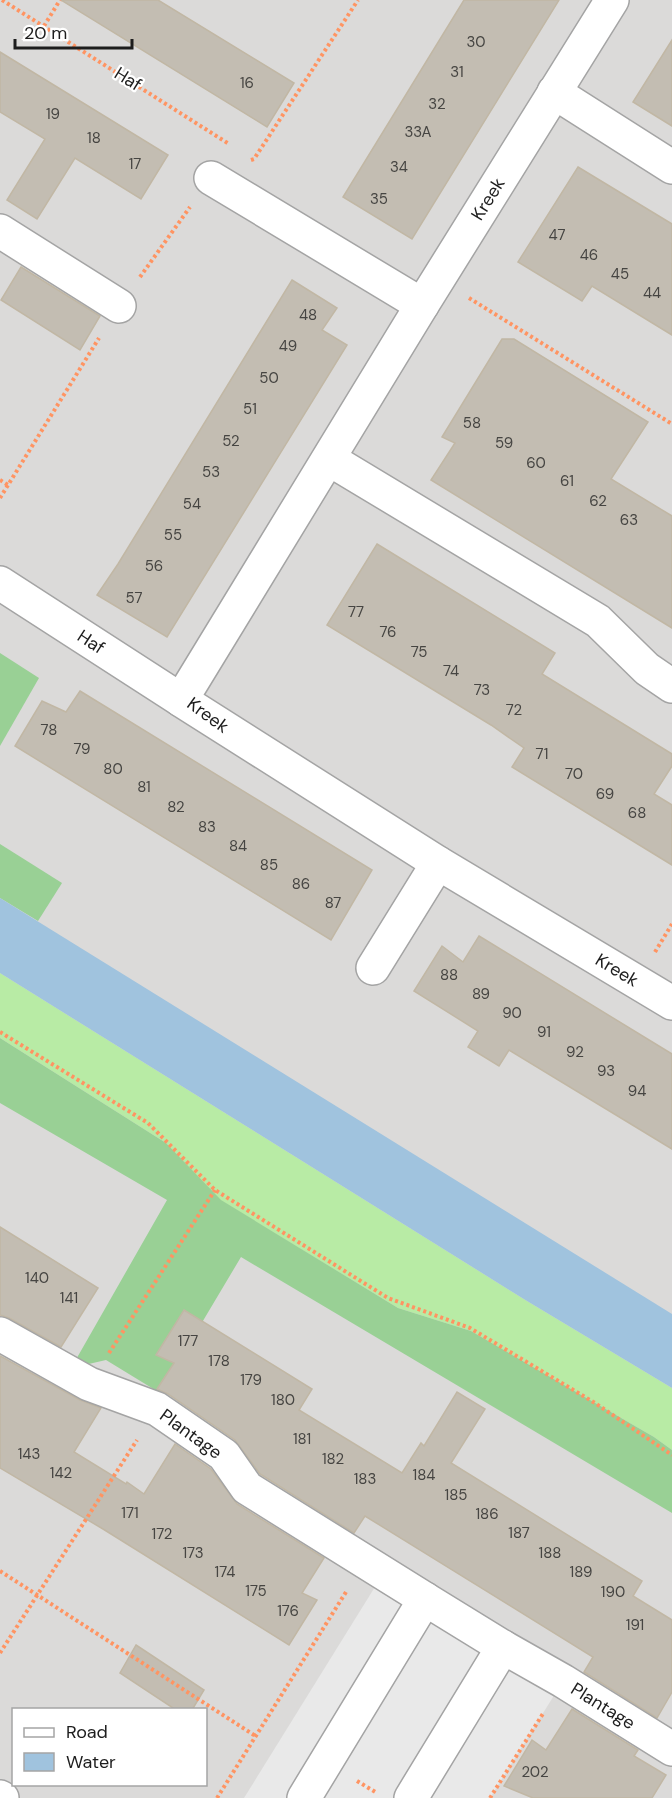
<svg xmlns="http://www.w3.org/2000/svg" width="672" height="1798" font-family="'DM Sans',sans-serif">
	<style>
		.residential { fill: #dbdad9; fill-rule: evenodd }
		.grass { fill: #b8eba5 }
		.forest { fill: #99d095 }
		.parking { fill: #e9e9e9 }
		.water { fill: #a0c3de }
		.building { fill: #c3bdb2; stroke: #c1b7a4; stroke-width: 1.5 }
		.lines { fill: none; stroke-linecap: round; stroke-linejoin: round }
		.minor-casing { stroke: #a4a4a4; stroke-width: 36 }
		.path { stroke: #ff9462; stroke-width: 4; stroke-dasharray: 3 3; stroke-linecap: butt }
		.minor { stroke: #fff; stroke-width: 33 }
		.labels { text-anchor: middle; stroke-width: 4.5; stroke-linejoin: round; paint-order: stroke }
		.number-label { font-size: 15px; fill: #464542 }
		.street-label { font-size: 18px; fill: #1d1d1d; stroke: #fff }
	</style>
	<rect width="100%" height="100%" fill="#eeede2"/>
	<path class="residential" d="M0,0H672V1798H0ZM14,1710H206V1784H14Z"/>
	<polygon class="grass" points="0,973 527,1301 672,1388 672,1450 654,1437 471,1331 398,1308 220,1200 166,1143 0,1038"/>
	<g class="forest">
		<polygon points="0,653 39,678 0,746"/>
		<polygon points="0,844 62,883 38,921 0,898"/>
		<polygon points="0,1038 166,1143 221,1200 398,1308 471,1331 654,1437 672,1450 672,1513 241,1257 160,1393 106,1360 80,1366 74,1363 167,1200 0,1103"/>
	</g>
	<polygon class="parking" points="383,1574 563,1681 490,1798 244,1798"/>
	<polygon class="water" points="0,898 672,1314 672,1388 527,1301 0,973"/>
	<g class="building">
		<polygon points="61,0 158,0 294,83 267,127"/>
		<polygon points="464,0 559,0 412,239 343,197"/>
		<polygon points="672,40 672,126 633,102"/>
		<polygon points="0,52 168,155 141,199 75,158 37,219 7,200 45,139 0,112"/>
		<polygon points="578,167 672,224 672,335 592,286 582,301 518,262"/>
		<polygon points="21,267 100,316 80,350 1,300"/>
		<polygon points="292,280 337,308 322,330 347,345 167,637 97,595 118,564"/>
		<polygon points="502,339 514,339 648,422 611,479 672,516 672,628 431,480 455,443 442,437"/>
		<polygon points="377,544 555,653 542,674 672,754 672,766 654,794 672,805 672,865 512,767 524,748 491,725 327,625"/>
		<polygon points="80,691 372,870 331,940 15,746 42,701 66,712"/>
		<polygon points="479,936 672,1054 672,1149 509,1050 499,1066 468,1047 478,1031 414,991 442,946 463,962"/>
		<polygon points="0,1227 98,1288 61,1347 9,1318 0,1315"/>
		<polygon points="184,1310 312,1389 299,1410 402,1473 421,1443 424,1446 457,1392 485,1409 451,1463 642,1581 633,1596 672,1620 672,1692 657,1718 584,1672 593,1657 365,1516 354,1533 260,1474 235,1440 168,1394 157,1389 174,1363 156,1355"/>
		<polygon points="0,1356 80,1400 101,1408 74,1452 126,1484 127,1482 144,1494 175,1444 211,1469 237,1504 324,1558 302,1593 317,1600 289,1645 103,1529 0,1468"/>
		<polygon points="136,1645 204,1690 192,1710 176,1710 120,1673"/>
		<polygon points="572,1709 638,1750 634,1756 666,1775 652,1798 533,1798 504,1786 532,1740 546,1750"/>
	</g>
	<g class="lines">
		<defs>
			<g id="minor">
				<polyline points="612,0 422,305 181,700 438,863 672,1003"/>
				<polyline points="554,92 672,167"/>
				<polyline points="211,178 422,305"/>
				<polyline points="0,231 119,306"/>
				<polyline points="329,459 598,621 647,669 672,686"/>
				<polyline points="0,583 181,700"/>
				<polyline points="373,968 438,863"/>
				<polyline points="0,1334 89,1384 157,1409 224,1455 247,1488 425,1599"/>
				<polyline points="503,1647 563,1681 672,1749"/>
				<polyline points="0,1797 2,1798"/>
				<polyline points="304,1798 425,1599 503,1647 411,1798"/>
			</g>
		</defs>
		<use href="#minor" class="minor-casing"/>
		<g class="path">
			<polyline points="2,0 229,144"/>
			<polyline points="44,26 60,0"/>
			<polyline points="251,160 254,159 358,0"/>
			<polyline points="140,277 190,207"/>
			<polyline points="469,298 672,424"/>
			<polyline points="0,480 8,485"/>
			<polyline points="0,498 99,338"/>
			<polyline points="655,952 672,924"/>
			<polyline points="0,1032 148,1123 215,1190 388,1298 470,1328 595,1403 672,1455"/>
			<polyline points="109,1353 215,1190"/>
			<polyline points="0,1571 257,1737"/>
			<polyline points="0,1653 137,1440"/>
			<polyline points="357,1781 377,1793"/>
			<polyline points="217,1798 346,1592"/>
			<polyline points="490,1798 544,1712"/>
		</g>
		<use href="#minor" class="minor"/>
	</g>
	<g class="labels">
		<g class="number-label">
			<text x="476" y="47">30</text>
			<text x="457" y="77">31</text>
			<text x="247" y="88">16</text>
			<text x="437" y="109">32</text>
			<text x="53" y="119">19</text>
			<text x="418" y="137">33A</text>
			<text x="94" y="143">18</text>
			<text x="135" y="169">17</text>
			<text x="399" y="172">34</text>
			<text x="379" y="204">35</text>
			<text x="557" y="240">47</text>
			<text x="589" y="260">46</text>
			<text x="620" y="279">45</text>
			<text x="652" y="298">44</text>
			<text x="308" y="320">48</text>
			<text x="288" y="351">49</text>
			<text x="269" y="383">50</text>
			<text x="250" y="414">51</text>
			<text x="472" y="428">58</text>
			<text x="231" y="446">52</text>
			<text x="504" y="448">59</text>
			<text x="536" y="468">60</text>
			<text x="211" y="477">53</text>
			<text x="567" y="486">61</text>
			<text x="598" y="506">62</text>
			<text x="192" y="509">54</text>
			<text x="629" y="525">63</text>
			<text x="173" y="540">55</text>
			<text x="154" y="571">56</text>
			<text x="134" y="603">57</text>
			<text x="356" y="617">77</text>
			<text x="388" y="637">76</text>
			<text x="419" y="657">75</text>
			<text x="451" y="676">74</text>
			<text x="482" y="695">73</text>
			<text x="514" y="715">72</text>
			<text x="49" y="735">78</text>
			<text x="82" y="754">79</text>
			<text x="542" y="759">71</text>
			<text x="113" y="774">80</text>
			<text x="574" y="779">70</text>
			<text x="144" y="792">81</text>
			<text x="605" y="799">69</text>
			<text x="176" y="812">82</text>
			<text x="637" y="818">68</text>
			<text x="207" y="832">83</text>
			<text x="238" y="851">84</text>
			<text x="269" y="870">85</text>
			<text x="301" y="889">86</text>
			<text x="333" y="908">87</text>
			<text x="449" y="980">88</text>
			<text x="481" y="999">89</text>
			<text x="512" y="1018">90</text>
			<text x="544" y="1037">91</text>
			<text x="575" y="1057">92</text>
			<text x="606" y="1076">93</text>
			<text x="637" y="1096">94</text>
			<text x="37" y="1283">140</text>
			<text x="69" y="1303">141</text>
			<text x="188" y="1346">177</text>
			<text x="219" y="1366">178</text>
			<text x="251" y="1385">179</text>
			<text x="283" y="1405">180</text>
			<text x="302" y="1444">181</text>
			<text x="29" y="1459">143</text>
			<text x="333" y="1464">182</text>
			<text x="61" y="1478">142</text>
			<text x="424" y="1480">184</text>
			<text x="365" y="1484">183</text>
			<text x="456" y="1500">185</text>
			<text x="130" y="1518">171</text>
			<text x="487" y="1519">186</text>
			<text x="519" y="1538">187</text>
			<text x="162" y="1539">172</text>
			<text x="193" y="1558">173</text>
			<text x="550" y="1558">188</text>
			<text x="225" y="1577">174</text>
			<text x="581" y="1577">189</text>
			<text x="256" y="1596">175</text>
			<text x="613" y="1597">190</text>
			<text x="288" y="1616">176</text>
			<text x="635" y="1630">191</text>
			<text x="535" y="1777">202</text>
		</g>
		<g class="street-label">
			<text transform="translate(128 79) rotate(32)" y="6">Haf</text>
			<text transform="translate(488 199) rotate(-58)" y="6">Kreek</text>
			<text transform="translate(91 642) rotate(33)" y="6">Haf</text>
			<text transform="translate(208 715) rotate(36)" y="6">Kreek</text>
			<text transform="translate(617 970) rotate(31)" y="6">Kreek</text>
			<text transform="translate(191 1434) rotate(36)" y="6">Plantage</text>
			<text transform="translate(603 1706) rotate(32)" y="6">Plantage</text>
		</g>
	</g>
	<rect x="12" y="1708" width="195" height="78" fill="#ffffff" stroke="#a5a5a5" stroke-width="1.5"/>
	<rect x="24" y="1728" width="30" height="9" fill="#ffffff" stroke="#a5a5a5" stroke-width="1.5"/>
	<text x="66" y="1738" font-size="18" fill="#1d1d1d">Road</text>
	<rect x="24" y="1753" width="30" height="18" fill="#a0c3de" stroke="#a5a5a5" stroke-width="1.5"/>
	<text x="66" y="1768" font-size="18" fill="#1d1d1d">Water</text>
	<path d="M15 39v9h117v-9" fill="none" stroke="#1d1d1d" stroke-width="3"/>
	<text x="24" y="39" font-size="18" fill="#1d1d1d" stroke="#ffffff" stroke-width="4.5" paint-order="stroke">20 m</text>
</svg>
